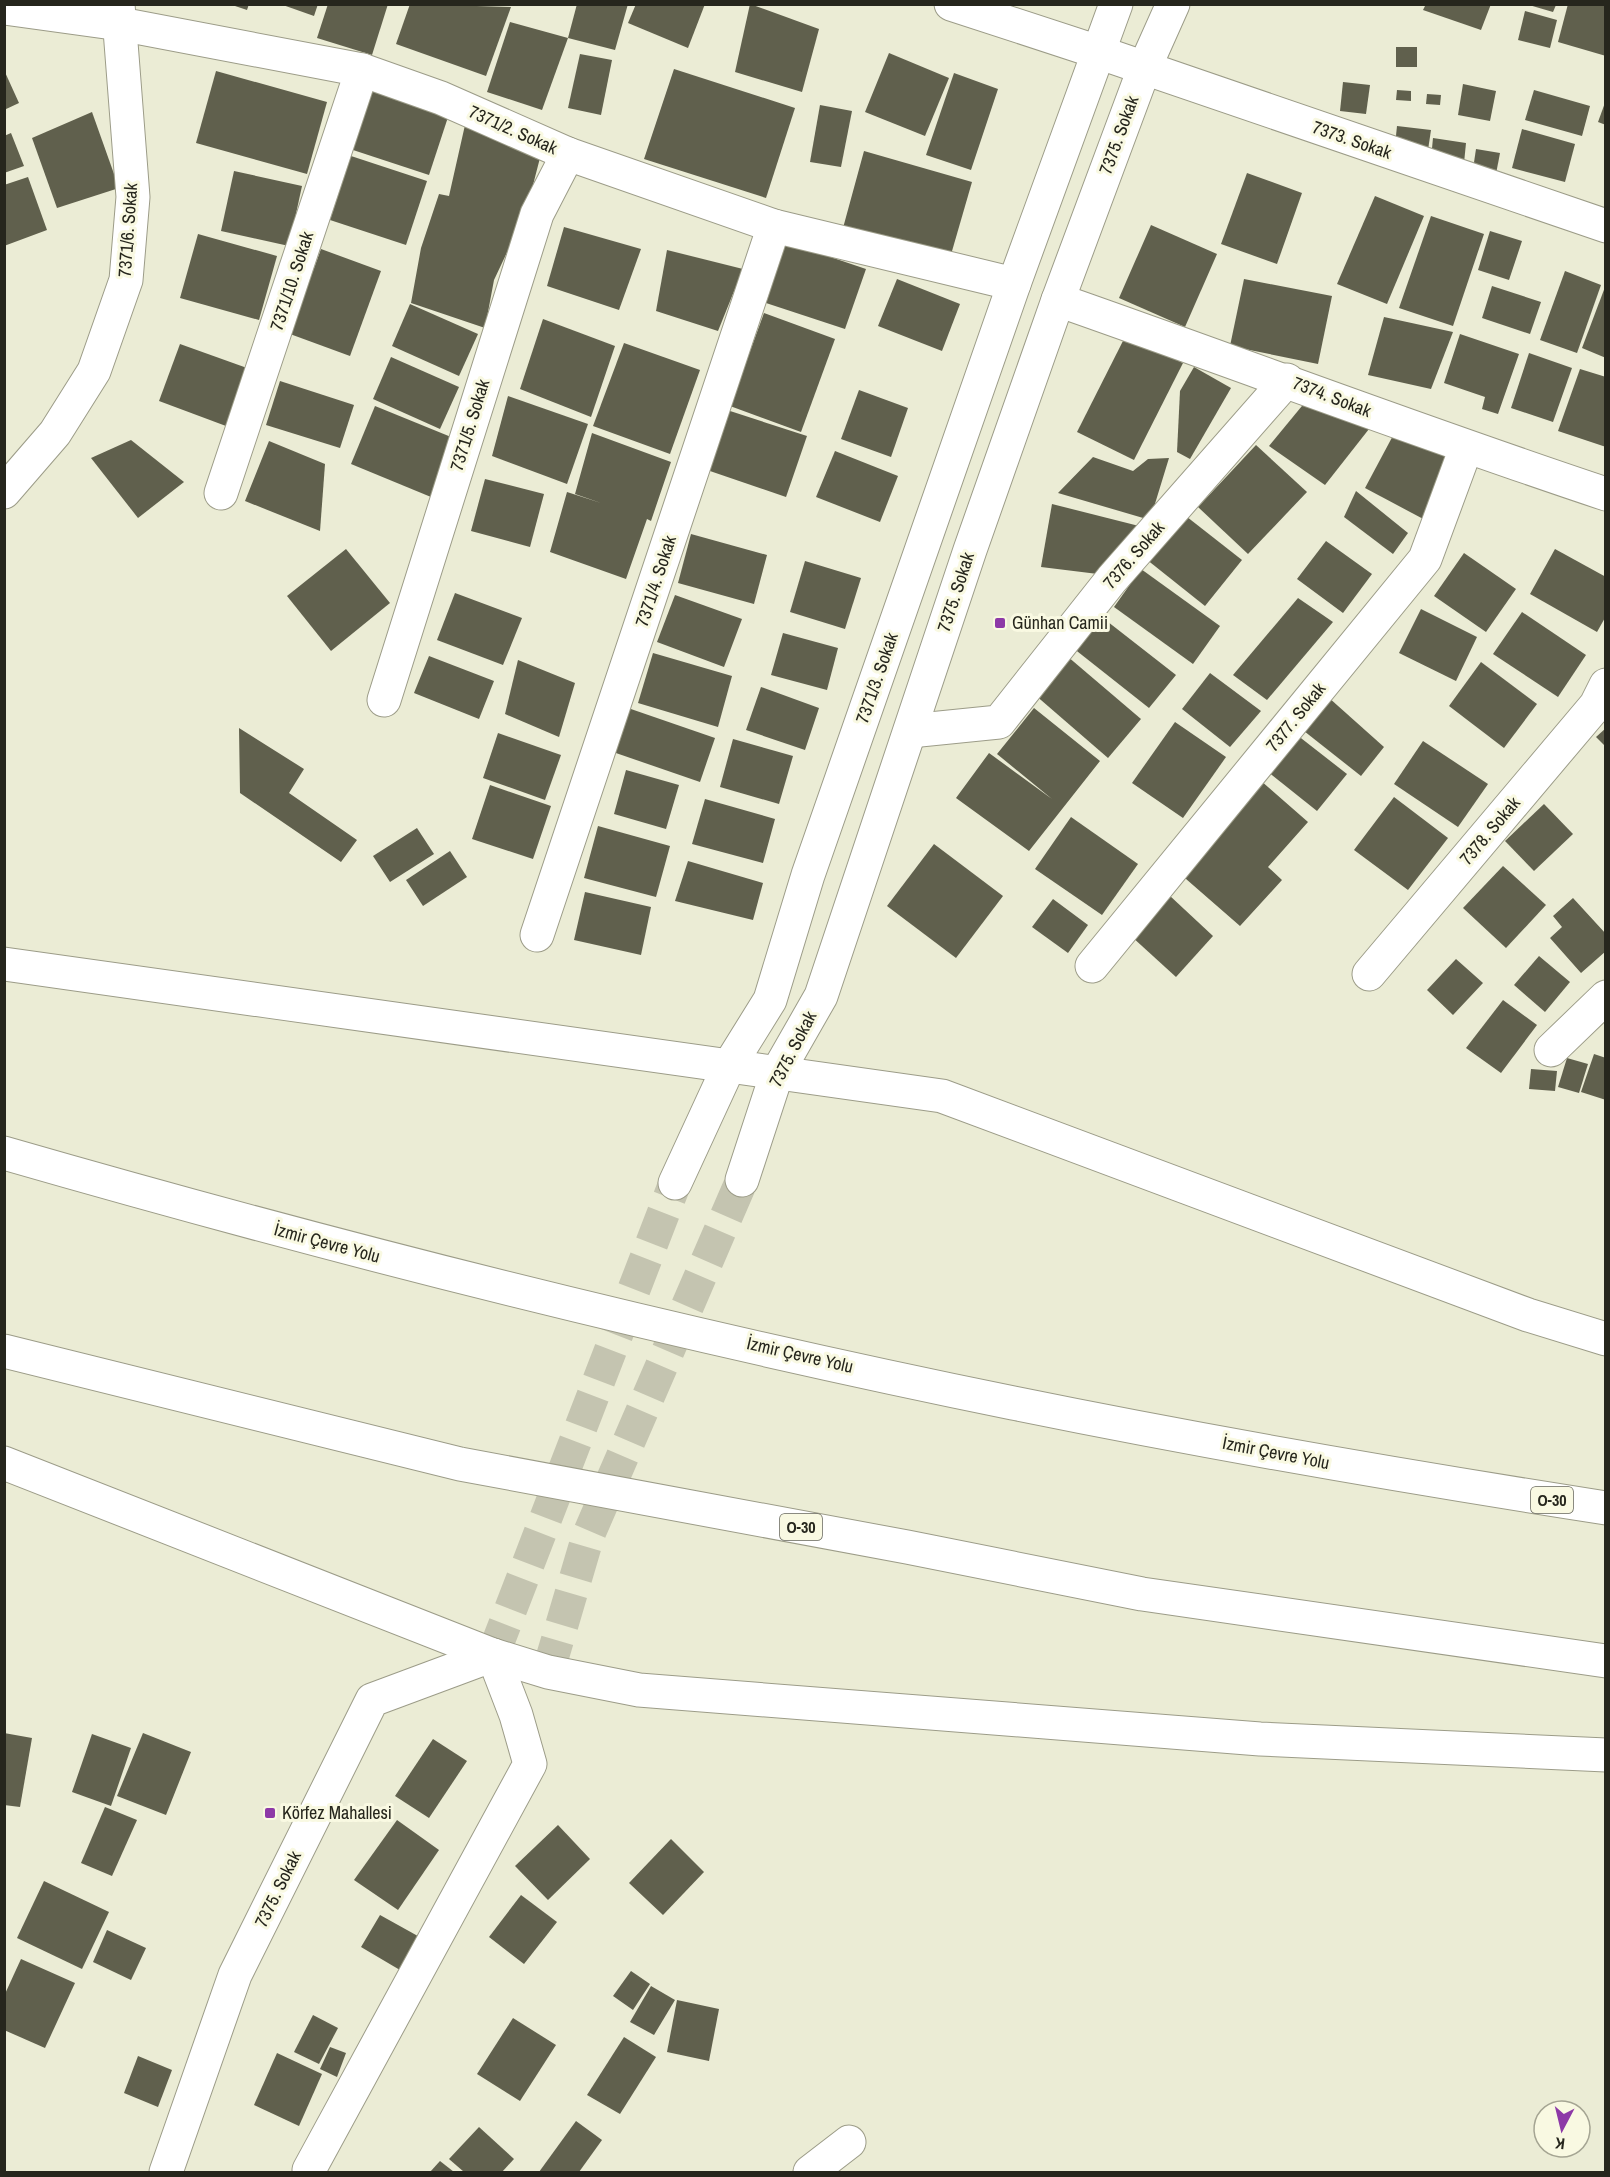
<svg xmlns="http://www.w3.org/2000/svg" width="1610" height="2177" font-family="'Archivo Narrow',sans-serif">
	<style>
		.building { fill: #60604d }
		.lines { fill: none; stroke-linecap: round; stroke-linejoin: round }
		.tertiary-tunnel { stroke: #c4c4b0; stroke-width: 33; stroke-dasharray: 33 16; stroke-linecap: butt }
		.minor-casing { stroke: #9c9c88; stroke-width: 35 }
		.tertiary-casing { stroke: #9c9c88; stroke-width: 35 }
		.motorway-casing { stroke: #9c9c88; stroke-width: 35 }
		.minor { stroke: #fff; stroke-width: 33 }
		.tertiary { stroke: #fff; stroke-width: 33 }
		.motorway { stroke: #fff; stroke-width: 33 }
		.poi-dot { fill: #8d39a7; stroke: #f9f9e2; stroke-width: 2 }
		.labels { text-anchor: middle; stroke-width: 6; stroke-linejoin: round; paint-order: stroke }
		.shield { fill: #f9f9e2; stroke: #656558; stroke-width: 1.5 }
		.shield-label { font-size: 16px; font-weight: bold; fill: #26261d }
		.street-label { font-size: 18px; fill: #26261d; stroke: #f9f9e2 }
		.poi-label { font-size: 18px; fill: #26261d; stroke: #f9f9e2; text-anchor: start }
	</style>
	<rect width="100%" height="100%" fill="#ebecd5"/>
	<g class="building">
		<polygon points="229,4 249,4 247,10"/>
		<polygon points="280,4 318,4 314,16"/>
		<polygon points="328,4 388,4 372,55 317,38"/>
		<polygon points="410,4 511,7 486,76 396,44"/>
		<polygon points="577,4 628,4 615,50 568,38"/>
		<polygon points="636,4 705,4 688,48 628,23"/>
		<polygon points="750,4 819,29 802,92 735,72"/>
		<polygon points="1426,4 1491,4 1481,30 1423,10"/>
		<polygon points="1568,4 1606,4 1606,56 1558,42"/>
		<polygon points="1529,5 1556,5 1553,12"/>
		<polygon points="1525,11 1557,20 1550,48 1518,40"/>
		<polygon points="510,22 568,38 542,110 487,92"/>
		<rect x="1396" y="47" width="21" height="20"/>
		<polygon points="889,53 949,78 925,136 865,112"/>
		<polygon points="580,54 612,60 601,115 568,108"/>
		<polygon points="674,69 795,108 766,198 644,159"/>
		<polygon points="4,70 19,103 4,110"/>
		<polygon points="216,71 327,102 307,174 196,143"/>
		<polygon points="954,73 998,89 971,170 926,155"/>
		<polygon points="1343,82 1370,85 1366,114 1340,111"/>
		<polygon points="1463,84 1496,91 1490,121 1458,115"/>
		<polygon points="374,86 450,111 429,175 353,150"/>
		<polygon points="1397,90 1411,91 1411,101 1396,100"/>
		<polygon points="1534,90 1590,106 1582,136 1525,120"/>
		<polygon points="1427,94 1441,95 1440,105 1426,104"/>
		<polygon points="1606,100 1606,125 1598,122"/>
		<polygon points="820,105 852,111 841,167 810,162"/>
		<polygon points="92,112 119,188 57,208 32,138"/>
		<polygon points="465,125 541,154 526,212 494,280 485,328 411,303 421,248 439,194 449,196"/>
		<polygon points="1397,126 1431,130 1428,150 1395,145"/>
		<polygon points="1522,129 1575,144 1565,182 1512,168"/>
		<polygon points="11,133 24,166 4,173 4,136"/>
		<polygon points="1433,138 1466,143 1464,163 1431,159"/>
		<polygon points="1476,149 1500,153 1496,174 1473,169"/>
		<polygon points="864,151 972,182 950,258 843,228"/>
		<polygon points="351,156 427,181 406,245 330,220"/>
		<polygon points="234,171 302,186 289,246 221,231"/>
		<polygon points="1247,173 1302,193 1277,264 1221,244"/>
		<polygon points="28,177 47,230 4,246 4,185"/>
		<polygon points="1375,196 1424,216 1387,304 1337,284"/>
		<polygon points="1431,216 1484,234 1453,326 1399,308"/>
		<polygon points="1151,225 1217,254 1185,327 1119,298"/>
		<polygon points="564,227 641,249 619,310 547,286"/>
		<polygon points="1490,231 1522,241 1509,280 1478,270"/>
		<polygon points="198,234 277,256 259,320 180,298"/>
		<polygon points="786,242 866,269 845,329 766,303"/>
		<polygon points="321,249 381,271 350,356 290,334"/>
		<polygon points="667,250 743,269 718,331 656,311"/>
		<polygon points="1565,271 1601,285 1577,353 1540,340"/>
		<polygon points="897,279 960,304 942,351 878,326"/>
		<polygon points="1244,279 1332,296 1318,364 1230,346"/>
		<polygon points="1492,286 1541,302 1530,334 1482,318"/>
		<polygon points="1605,287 1606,287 1606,358 1582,348"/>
		<polygon points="410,304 478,334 459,376 392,346"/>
		<polygon points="764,313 835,339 801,432 730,406"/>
		<polygon points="1384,317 1453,332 1431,389 1368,375"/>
		<polygon points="543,319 615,346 591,417 520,389"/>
		<polygon points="1460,334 1519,354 1498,414 1482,409 1485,397 1444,383"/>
		<polygon points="1126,335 1183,363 1134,460 1077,432"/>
		<polygon points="624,343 700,370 670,454 593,426"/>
		<polygon points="180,344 247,368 226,426 159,401"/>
		<polygon points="1529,353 1572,368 1553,422 1511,408"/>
		<polygon points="391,357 459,387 440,429 373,399"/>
		<polygon points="1194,367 1231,388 1190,459 1177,452 1180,391"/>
		<polygon points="1580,369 1606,377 1606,447 1558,431"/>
		<polygon points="280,381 354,405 340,448 266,425"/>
		<polygon points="859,390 908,408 891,457 841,439"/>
		<polygon points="1311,395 1369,429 1325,485 1269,446"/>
		<polygon points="508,396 588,424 567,484 492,456"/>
		<polygon points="375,406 456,439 431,497 351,464"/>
		<polygon points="727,410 807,436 786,497 707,470"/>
		<polygon points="1396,430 1458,461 1427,521 1365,488"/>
		<polygon points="592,433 671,462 651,521 647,519 626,579 550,552 567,492 601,503 575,494"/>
		<polygon points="131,440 184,482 138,518 91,458"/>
		<polygon points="269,441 325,464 320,531 245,501"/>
		<polygon points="1256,445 1307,492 1248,554 1198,507"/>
		<polygon points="835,451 898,476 880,522 816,497"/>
		<polygon points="1093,457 1133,471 1148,459 1169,458 1150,520 1058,493"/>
		<polygon points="485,479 544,494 530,547 471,531"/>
		<polygon points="1356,491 1408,533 1393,554 1344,517"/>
		<polygon points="1052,504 1139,526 1106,575 1041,567"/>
		<polygon points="1182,513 1242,560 1205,606 1146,559"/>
		<polygon points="691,534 767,555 754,604 678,583"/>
		<polygon points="1326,541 1372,574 1343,613 1297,579"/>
		<polygon points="346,549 390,603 331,651 287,596"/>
		<polygon points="1555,549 1606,577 1606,616 1597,632 1530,594"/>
		<polygon points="1464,553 1516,589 1486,632 1434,596"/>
		<polygon points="805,561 861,578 845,629 790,612"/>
		<polygon points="1141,569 1220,626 1193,664 1114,607"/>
		<polygon points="455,593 522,618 503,665 437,640"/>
		<polygon points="675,595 742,619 724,667 657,642"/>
		<polygon points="1298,598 1333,622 1267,700 1233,675"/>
		<polygon points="1421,609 1477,637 1456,681 1399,653"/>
		<polygon points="1094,611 1176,675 1149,708 1068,644"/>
		<polygon points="1522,612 1586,655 1558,697 1493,654"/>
		<polygon points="783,633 838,648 827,690 771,675"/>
		<polygon points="653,653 732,676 718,727 638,703"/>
		<polygon points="429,656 494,681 479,719 414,693"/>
		<polygon points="1067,656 1141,719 1108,758 1034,694"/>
		<polygon points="518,660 575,683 559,737 505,714"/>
		<polygon points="1481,662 1537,704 1504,748 1449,706"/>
		<polygon points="1210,673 1261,711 1230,747 1182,709"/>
		<polygon points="761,687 819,708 805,750 746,730"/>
		<polygon points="1328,697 1384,747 1361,776 1304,731"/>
		<polygon points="628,708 715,738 700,782 613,752"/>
		<polygon points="1034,708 1100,761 1029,851 956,798 989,753 1052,799 997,754"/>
		<polygon points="1175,722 1226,757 1183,818 1132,783"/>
		<polygon points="239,728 304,769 289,793 357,840 341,862 240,793"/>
		<polygon points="1606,728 1606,747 1596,737"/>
		<polygon points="498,733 561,755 545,800 483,778"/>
		<polygon points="1297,735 1347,774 1317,811 1268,772"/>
		<polygon points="733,739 793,756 779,804 720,787"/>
		<polygon points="1423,741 1488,784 1458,827 1394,784"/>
		<polygon points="626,770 679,785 666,829 614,814"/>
		<polygon points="1260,780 1308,822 1268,867 1282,880 1240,926 1178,872"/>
		<polygon points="490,785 551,806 533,859 472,839"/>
		<polygon points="1394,797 1448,838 1408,890 1354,850"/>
		<polygon points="705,799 775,819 763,863 692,844"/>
		<polygon points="1544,804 1573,834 1534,871 1505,841"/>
		<polygon points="1071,817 1138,864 1102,915 1035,869"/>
		<polygon points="598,826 670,846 656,897 584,878"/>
		<polygon points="417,828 434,854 390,882 373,856"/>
		<polygon points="934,844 1003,896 956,958 887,906"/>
		<polygon points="450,851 467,877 423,906 406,880"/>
		<polygon points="688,861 763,883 753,920 675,901"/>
		<polygon points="1503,866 1546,905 1506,948 1463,908"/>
		<polygon points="585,892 651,907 641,955 574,940"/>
		<polygon points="1169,895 1213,936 1176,977 1131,936"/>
		<polygon points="1573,898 1606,934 1606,951 1581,973 1550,938 1562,927 1553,916"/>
		<polygon points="1053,899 1088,925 1068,953 1032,927"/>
		<polygon points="1539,956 1570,982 1545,1012 1514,985"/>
		<polygon points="1456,959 1483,983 1453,1015 1427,990"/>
		<polygon points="1503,1000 1537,1025 1501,1073 1466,1048"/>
		<polygon points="1594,1054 1606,1058 1606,1100 1581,1092"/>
		<polygon points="1567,1058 1588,1064 1579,1093 1558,1087"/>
		<polygon points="1531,1069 1557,1071 1555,1091 1529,1089"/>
		<polygon points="4,1733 32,1738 20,1807 4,1805"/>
		<polygon points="143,1733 191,1752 166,1815 117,1796"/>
		<polygon points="92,1734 131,1748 111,1806 72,1792"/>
		<polygon points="433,1739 467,1761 429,1818 395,1796"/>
		<polygon points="105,1807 137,1820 112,1876 81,1863"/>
		<polygon points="397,1820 439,1850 398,1910 354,1880"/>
		<polygon points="558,1825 590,1859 548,1900 515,1866"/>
		<polygon points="671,1839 704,1872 663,1915 629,1883"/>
		<polygon points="44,1881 109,1912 82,1969 17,1938"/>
		<polygon points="521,1895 557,1922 524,1964 489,1937"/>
		<polygon points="380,1915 425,1940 405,1973 361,1947"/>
		<polygon points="107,1930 146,1948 131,1980 93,1962"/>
		<polygon points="21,1959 75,1983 45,2048 4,2030 4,1996"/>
		<polygon points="631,1971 650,1984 633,2010 613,1996"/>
		<polygon points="651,1986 675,2000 654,2035 630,2022"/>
		<polygon points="677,2000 719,2009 709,2061 667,2052"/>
		<polygon points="313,2015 338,2028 319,2064 294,2052"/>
		<polygon points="513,2018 556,2045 520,2101 477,2074"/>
		<polygon points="624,2037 656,2057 620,2114 587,2095"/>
		<polygon points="330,2047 346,2053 337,2077 320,2069"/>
		<polygon points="277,2053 322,2074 299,2126 254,2105"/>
		<polygon points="138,2056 172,2070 158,2107 124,2093"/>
		<polygon points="576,2121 602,2140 579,2172 539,2172"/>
		<polygon points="479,2127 514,2159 502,2172 464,2172 449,2159"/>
		<polygon points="440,2161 454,2172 430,2172"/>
	</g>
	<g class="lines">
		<g class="tertiary-tunnel">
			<polyline points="493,1655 675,1183"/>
			<polyline points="548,1672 588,1536 742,1180"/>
		</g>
		<defs>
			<g id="minor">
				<polyline points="951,4 1098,52 1606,226"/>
				<polyline points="4,8 120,24 362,70 441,98 568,154 774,226 1014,284"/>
				<path d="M1058,300C1241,364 1422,433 1606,494"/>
				<polyline points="4,492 55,433 94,371 126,280 133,197 118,4"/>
				<polyline points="221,493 362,70"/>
				<polyline points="384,700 537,214 568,154"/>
				<polyline points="910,731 999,722 1112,579 1287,380"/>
				<polyline points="537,935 774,226"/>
				<polyline points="1092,966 1425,559 1466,448"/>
				<polyline points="1369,974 1596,705 1606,685"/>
				<polyline points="1551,1050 1606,997"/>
				<polyline points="309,2170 530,1764 516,1715 493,1655"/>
				<polyline points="810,2172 849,2142"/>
			</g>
			<g id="tertiary">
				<polyline points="742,1180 777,1073 821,996 970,550 1058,300 1144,69 1173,4"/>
				<polyline points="675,1183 729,1066 770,1000 808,875 1014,284 1116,4"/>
				<polyline points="166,2172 235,1975 372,1700 493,1655"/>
			</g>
			<g id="motorway">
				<polyline points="4,964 942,1096 1528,1315 1606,1339"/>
				<path d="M4,1153C337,1249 674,1334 1013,1403C1209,1443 1407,1477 1606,1508"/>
				<polyline points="4,1351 460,1464 907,1547 1142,1594 1606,1661"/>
				<polyline points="4,1463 493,1655 548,1672 639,1690 1260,1739 1606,1755"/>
			</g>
		</defs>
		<use href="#minor" class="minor-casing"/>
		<use href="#tertiary" class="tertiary-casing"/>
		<use href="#motorway" class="motorway-casing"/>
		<use href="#minor" class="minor"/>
		<use href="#tertiary" class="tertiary"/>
		<use href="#motorway" class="motorway"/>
	</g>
	<g class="poi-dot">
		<rect x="994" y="617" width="12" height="12" rx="3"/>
		<rect x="264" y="1807" width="12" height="12" rx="3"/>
	</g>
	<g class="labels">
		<g class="shield">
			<rect x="1531" y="1487" width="42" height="26" rx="4.5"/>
			<rect x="780" y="1514" width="42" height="26" rx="4.5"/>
		</g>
		<g class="shield-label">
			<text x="1552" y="1506">O-30</text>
			<text x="801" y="1533">O-30</text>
		</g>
		<g class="street-label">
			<text transform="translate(513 130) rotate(24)" y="6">7371/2. Sokak</text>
			<text transform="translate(1119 135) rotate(-70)" y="6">7375. Sokak</text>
			<text transform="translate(1352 140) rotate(19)" y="6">7373. Sokak</text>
			<text transform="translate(128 230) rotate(-86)" y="6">7371/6. Sokak</text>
			<text transform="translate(292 281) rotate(-72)" y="6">7371/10. Sokak</text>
			<text transform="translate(1332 397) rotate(21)" y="6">7374. Sokak</text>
			<text transform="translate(470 425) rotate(-73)" y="6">7371/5. Sokak</text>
			<text transform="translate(1134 555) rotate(-49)" y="6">7376. Sokak</text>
			<text transform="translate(656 581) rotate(-72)" y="6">7371/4. Sokak</text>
			<text transform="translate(956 592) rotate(-72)" y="6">7375. Sokak</text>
			<text transform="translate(877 678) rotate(-71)" y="6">7371/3. Sokak</text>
			<text transform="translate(1296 717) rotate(-51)" y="6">7377. Sokak</text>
			<text transform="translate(1490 831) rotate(-50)" y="6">7378. Sokak</text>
			<text transform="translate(793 1049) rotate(-63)" y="6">7375. Sokak</text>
			<text transform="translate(327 1243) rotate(15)" y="6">İzmir Çevre Yolu</text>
			<text transform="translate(800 1355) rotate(13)" y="6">İzmir Çevre Yolu</text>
			<text transform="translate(1276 1453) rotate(11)" y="6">İzmir Çevre Yolu</text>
			<text transform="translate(278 1889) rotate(-64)" y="6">7375. Sokak</text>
		</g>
		<g class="poi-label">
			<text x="1012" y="629">Günhan Camii</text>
			<text x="282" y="1819">Körfez Mahallesi</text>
		</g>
	</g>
	<rect width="1610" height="2177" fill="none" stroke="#26261d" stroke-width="12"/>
	<g transform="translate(1562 2129) rotate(187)"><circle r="28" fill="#f9f9e2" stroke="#a5a593" stroke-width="1.5"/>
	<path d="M0-4.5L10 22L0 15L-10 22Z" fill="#8d39a7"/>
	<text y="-9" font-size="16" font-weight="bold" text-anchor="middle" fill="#26261d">K</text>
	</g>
</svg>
